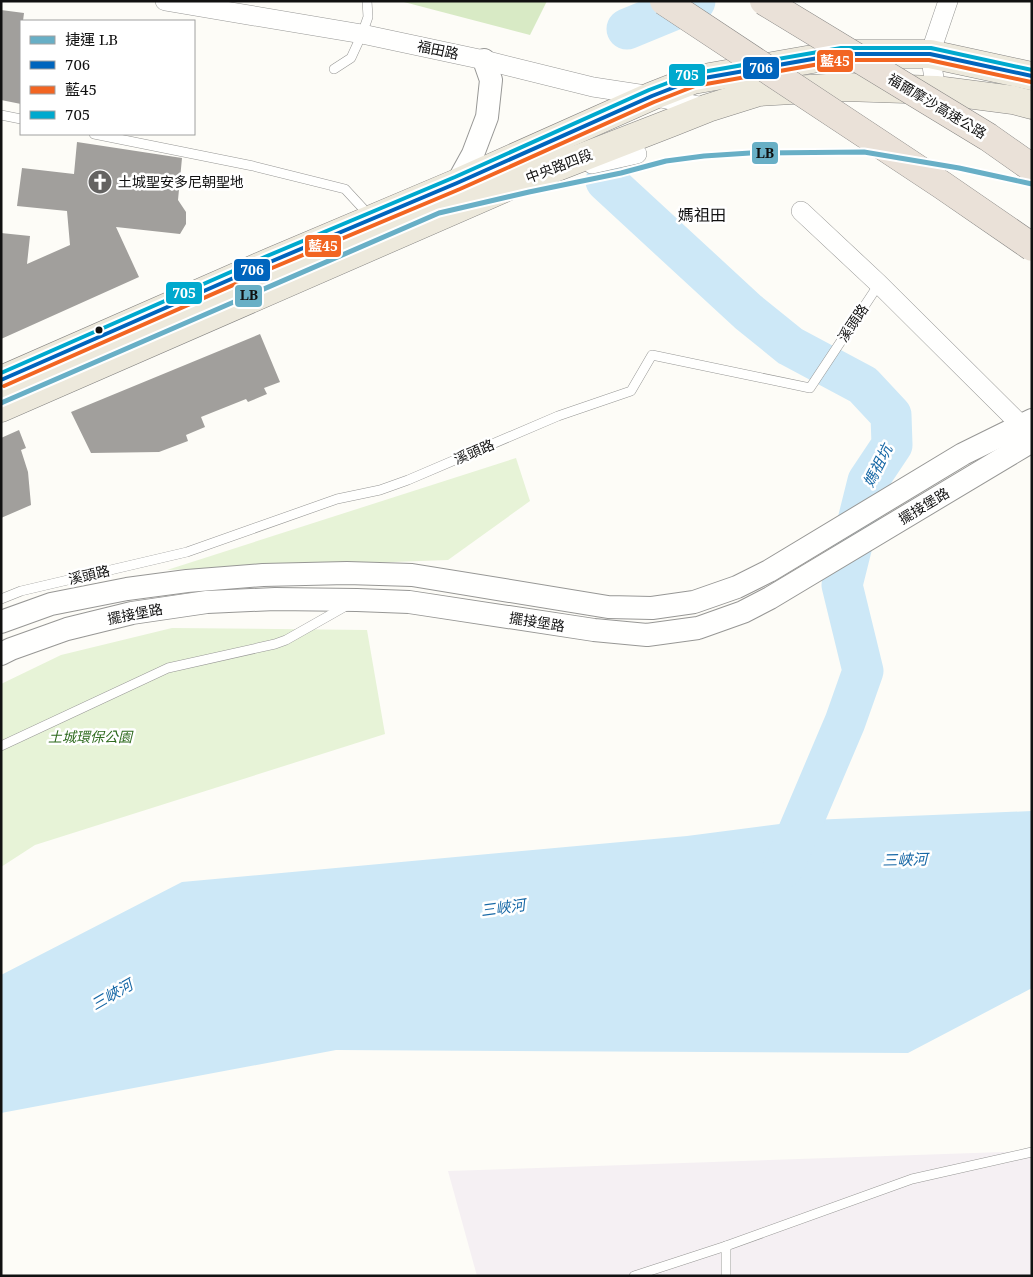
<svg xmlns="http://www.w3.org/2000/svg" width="1033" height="1277" font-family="'Noto Serif','Noto Sans TC',serif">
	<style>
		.industrial { fill: #f5f0f3 }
		.green { fill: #e7f3d7 }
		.forest { fill: #d8eac5 }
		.water { fill: #cde8f7 }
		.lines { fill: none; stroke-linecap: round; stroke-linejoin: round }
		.river { stroke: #cde8f7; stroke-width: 41 }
		.building { fill: #a19f9c }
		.service-casing { stroke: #979795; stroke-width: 10 }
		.minor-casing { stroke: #979795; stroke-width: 20 }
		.tertiary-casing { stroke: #979795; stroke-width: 24 }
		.primary-casing { stroke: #858482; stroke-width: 29 }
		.service { stroke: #fffffe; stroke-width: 9 }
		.minor { stroke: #fffffe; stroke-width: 19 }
		.tertiary { stroke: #fffffe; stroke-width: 22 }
		.primary { stroke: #ede9dc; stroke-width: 28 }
		.motorway-bridge-casing { stroke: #858482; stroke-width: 29; stroke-linecap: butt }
		.motorway-bridge { stroke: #eae1d8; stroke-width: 28 }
		.bus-1-casing { stroke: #fff; stroke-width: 8 }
		.bus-2-casing { stroke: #fff; stroke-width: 8 }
		.bus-3-casing { stroke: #fff; stroke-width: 8 }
		.bus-1 { stroke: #0065bd; stroke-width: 4 }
		.bus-2 { stroke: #f26522; stroke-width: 4 }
		.bus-3 { stroke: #00a9ce; stroke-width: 4 }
		.metro-1-casing { stroke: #fff; stroke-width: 9 }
		.metro-1 { stroke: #68afc6; stroke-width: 5 }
		.bus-dot { fill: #111; stroke: #fff; stroke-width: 2 }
		.labels { text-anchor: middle; stroke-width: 5; stroke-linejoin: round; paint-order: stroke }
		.street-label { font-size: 14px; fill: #111; stroke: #fff }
		.poi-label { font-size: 14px; fill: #111; stroke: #fff; text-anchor: start }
		.park-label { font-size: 14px; font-style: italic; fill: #2f6b1f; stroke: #fff }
		.water-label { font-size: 15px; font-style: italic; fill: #1768a6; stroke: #fff }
		.quarter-label { font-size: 16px; fill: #111; stroke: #fff }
		.line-badge { stroke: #fff; stroke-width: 2 }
		.badge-label { font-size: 14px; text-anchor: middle; font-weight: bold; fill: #fff }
		.pale-badge-label { font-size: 14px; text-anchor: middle; font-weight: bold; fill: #111 }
	</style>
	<rect width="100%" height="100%" fill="#fdfcf7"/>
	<polygon class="industrial" points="1032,1151 1032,1276 477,1276 448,1171"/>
	<g class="green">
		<polygon points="516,458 530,501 448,560 167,570"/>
		<polygon points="172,628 367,630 385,734 35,845 1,867 1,684 61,655"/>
	</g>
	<polygon class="forest" points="400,1 547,1 530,35"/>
	<polygon class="water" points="1032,811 1032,988 908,1053 336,1050 1,1113 1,975 182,882 687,836 811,820"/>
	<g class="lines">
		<g class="river">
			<polyline points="627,29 695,1"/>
			<polyline points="606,181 748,312 790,346 863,385 891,415 892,445 868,481 842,585 863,671 845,722 783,868"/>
		</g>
	</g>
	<g class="building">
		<polygon points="1,10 24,13 23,21 21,21 21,104 1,100"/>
		<polygon points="77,142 182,158 178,200 186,212 186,224 180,234 116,227 139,277 1,339 1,233 30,236 27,264 70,245 67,211 17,206 22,168 74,174"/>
		<polygon points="260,334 280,382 264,388 267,394 248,402 246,399 201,417 205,427 186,435 188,441 159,452 91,453 71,412"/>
		<polygon points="19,430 26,448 21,450 28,472 31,505 1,518 1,438"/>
	</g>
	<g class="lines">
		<defs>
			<g id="service">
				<polyline points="334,69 351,58 362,34 368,17 367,1"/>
				<polyline points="1,115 21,119"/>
				<polyline points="94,134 253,166 345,189 369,215"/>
				<polyline points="1,599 21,591 187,552 337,499 380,490 408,480 558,416 631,391 652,355 810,388 879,284"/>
				<polyline points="1,746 168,668 275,644 286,640 346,606"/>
				<polyline points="726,1246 726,1276"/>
				<polyline points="634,1276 726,1246 912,1179 1032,1152"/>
			</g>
			<g id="minor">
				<polyline points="165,1 362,34 484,60 593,87 652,96 708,108"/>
				<polyline points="936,90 930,54 948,1"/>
				<polyline points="592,164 637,154"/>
				<polyline points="801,211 879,284 1031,435"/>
			</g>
			<g id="tertiary">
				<polyline points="457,183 473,154 487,117 491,80 484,60"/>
				<polyline points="1,622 51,604 127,589 187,581 263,575 347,573 412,575 608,607 652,608 694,602 737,587 769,571 963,454 1032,420"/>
				<polyline points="1,654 11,649 67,629 132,613 207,602 275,599 357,600 409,602 594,630 647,635 698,628 743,612 770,598 1032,441"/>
			</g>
			<g id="primary">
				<polyline points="1,380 270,262 457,183 652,96 693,80 841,54 930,54 1032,76"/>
				<polyline points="1,408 516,183 673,122 708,108 759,92 844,87 936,90 1013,100 1032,105"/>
			</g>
		</defs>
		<use href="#service" class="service-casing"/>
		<use href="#minor" class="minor-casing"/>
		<use href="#tertiary" class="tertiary-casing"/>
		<use href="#primary" class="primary-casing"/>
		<use href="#service" class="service"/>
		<use href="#minor" class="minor"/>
		<use href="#tertiary" class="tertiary"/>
		<use href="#primary" class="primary"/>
		<defs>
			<g id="motorway-bridge">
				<polyline points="664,1 942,185 1032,247"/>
				<polyline points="764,1 988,137 1032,168"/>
			</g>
		</defs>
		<use href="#motorway-bridge" class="motorway-bridge-casing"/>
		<use href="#motorway-bridge" class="motorway-bridge"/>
		<defs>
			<polyline id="bus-1" points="1,380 270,262 457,183 652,96 693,80 841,54 930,54 1032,76"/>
			<polyline id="bus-2" points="4,386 272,268 460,189 654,102 695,86 842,60 929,60 1031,82"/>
			<polyline id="bus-3" points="1,373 267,256 455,177 649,90 691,74 841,48 931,48 1032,70"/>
		</defs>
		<use href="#bus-1" class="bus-1-casing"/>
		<use href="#bus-2" class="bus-2-casing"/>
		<use href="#bus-3" class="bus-3-casing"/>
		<use href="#bus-1" class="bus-1"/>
		<use href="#bus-2" class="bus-2"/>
		<use href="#bus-3" class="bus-3"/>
		<defs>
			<polyline id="metro-1" points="1,403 439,213 529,192 621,173 666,161 704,156 750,153 864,152 959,168 1032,184"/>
		</defs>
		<use href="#metro-1" class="metro-1-casing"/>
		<use href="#metro-1" class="metro-1"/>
	</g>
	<defs>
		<symbol id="church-disc" viewBox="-11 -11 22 22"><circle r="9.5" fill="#646362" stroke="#fff"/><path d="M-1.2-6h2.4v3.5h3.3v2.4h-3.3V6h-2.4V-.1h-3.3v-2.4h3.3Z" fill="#fff"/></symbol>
	</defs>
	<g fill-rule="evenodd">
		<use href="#church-disc" x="86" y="168" width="28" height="28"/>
	</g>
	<circle class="bus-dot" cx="99" cy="330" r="4.5"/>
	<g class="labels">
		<g class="street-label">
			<text transform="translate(438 50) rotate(12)" y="5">福田路</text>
			<text transform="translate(937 106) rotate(31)" y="5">福爾摩沙高速公路</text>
			<text transform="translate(559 166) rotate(-21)" y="5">中央路四段</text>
			<text transform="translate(853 323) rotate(-56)" y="5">溪頭路</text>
			<text transform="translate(474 452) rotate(-23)" y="5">溪頭路</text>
			<text transform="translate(924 506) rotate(-31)" y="5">擺接堡路</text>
			<text transform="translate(89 575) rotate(-13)" y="5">溪頭路</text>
			<text transform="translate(135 614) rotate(-11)" y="5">擺接堡路</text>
			<text transform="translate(537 622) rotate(9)" y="5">擺接堡路</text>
		</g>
		<g class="poi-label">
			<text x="118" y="187">土城聖安多尼朝聖地</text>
		</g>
		<g class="park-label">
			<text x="90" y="742">土城環保公園</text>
		</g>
		<g class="water-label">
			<text transform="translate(878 466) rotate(-63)" y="5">媽祖坑</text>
			<text transform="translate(905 860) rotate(-1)" y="5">三峽河</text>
			<text transform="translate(503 908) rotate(-8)" y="5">三峽河</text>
			<text transform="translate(112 995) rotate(-30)" y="5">三峽河</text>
		</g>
		<g class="quarter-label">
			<text x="702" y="221">媽祖田</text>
		</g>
	</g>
	<g class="line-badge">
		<rect x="816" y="49" width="38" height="24" rx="5" fill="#f26522"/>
		<rect x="742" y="56" width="38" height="24" rx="5" fill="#0065bd"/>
		<rect x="668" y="63" width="38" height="24" rx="5" fill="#00a9ce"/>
		<rect x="751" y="141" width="28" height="24" rx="5" fill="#68afc6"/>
		<rect x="304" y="234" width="38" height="24" rx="5" fill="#f26522"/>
		<rect x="233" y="258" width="38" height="24" rx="5" fill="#0065bd"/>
		<rect x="165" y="281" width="38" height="24" rx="5" fill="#00a9ce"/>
		<rect x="234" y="284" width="29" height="24" rx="5" fill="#68afc6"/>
	</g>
	<g class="badge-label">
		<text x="835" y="66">藍45</text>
		<text x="761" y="73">706</text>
		<text x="687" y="80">705</text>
		<text x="323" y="251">藍45</text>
		<text x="252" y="275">706</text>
		<text x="184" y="298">705</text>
	</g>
	<g class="pale-badge-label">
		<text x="765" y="158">LB</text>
		<text x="249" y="300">LB</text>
	</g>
	<rect width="1033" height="1277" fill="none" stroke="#111111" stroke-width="5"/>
	<rect x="20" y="20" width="175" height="115" fill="#ffffff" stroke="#a0a0a0"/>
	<rect x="30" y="36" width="25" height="8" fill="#68afc6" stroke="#a0a0a0"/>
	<text x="65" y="45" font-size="15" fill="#111111">捷運 LB</text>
	<rect x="30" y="61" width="25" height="8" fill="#0065bd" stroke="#a0a0a0"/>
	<text x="65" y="70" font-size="15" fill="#111111">706</text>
	<rect x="30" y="86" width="25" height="8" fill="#f26522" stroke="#a0a0a0"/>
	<text x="65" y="95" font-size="15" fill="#111111">藍45</text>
	<rect x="30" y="111" width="25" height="8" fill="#00a9ce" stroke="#a0a0a0"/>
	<text x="65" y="120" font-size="15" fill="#111111">705</text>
</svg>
